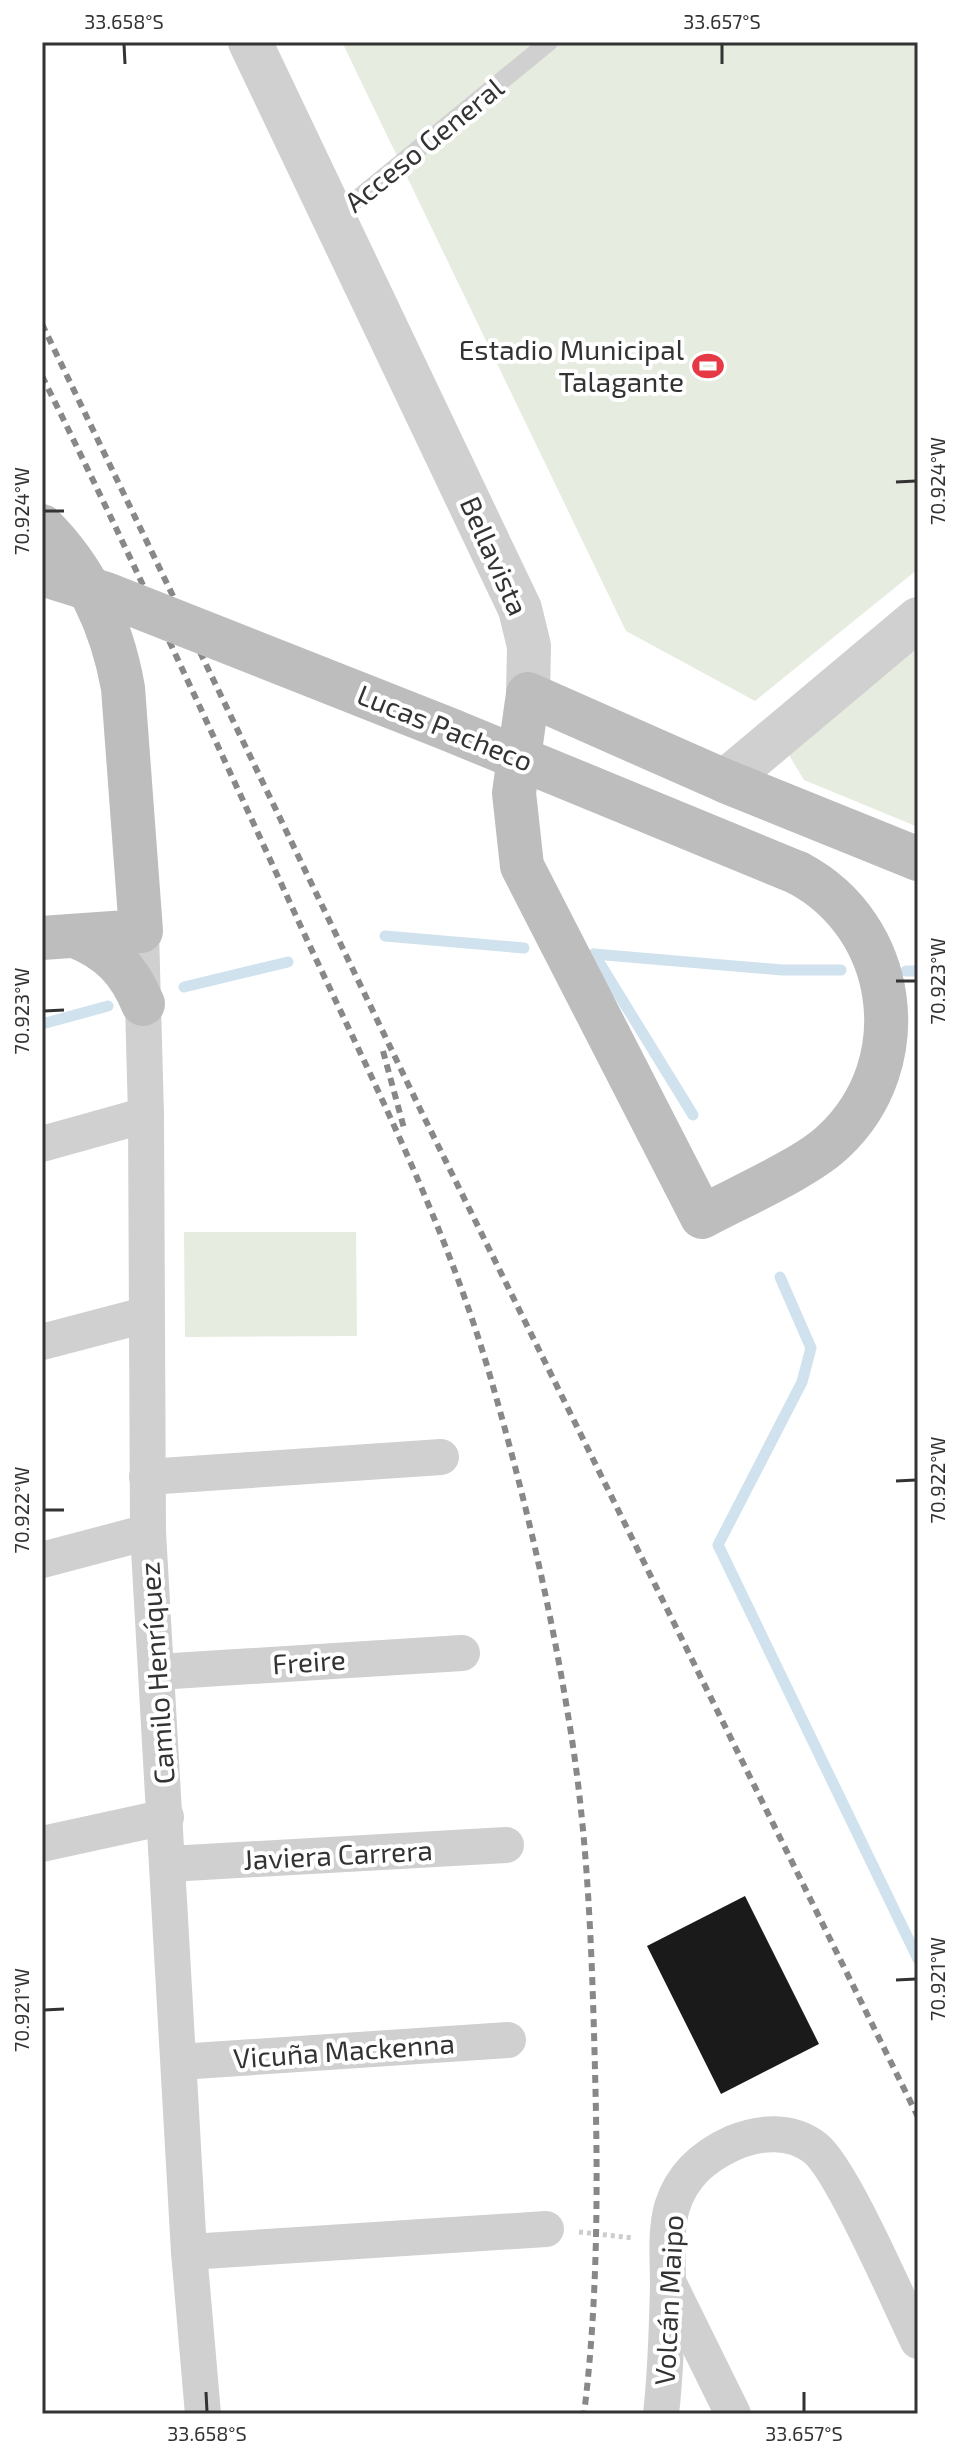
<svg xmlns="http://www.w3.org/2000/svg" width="960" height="2456" font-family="'Exo 2',sans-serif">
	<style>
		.green { fill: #e6ecdf }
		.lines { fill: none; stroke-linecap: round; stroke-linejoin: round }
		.stream { stroke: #cfe2ee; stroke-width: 11 }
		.building { fill: #1a1a1a }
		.path { stroke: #cdcdcd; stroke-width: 5; stroke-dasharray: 4 4; stroke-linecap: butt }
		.service { stroke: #d0d0d0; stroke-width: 18 }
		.minor { stroke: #d0d0d0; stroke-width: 36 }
		.tertiary { stroke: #d0d0d0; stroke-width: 44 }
		.secondary { stroke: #bdbdbd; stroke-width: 44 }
		.rail { stroke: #888; stroke-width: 6; stroke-dasharray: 8 6; stroke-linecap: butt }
		.secondary-bridge { stroke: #bdbdbd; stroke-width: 44 }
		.ticks { fill: none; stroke: #333; stroke-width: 3 }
		.labels { text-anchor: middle; stroke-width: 8; stroke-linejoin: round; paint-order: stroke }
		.street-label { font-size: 28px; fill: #333; stroke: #fff }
		.poi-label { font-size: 28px; fill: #333; stroke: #fff; text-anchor: end }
		.neatline { fill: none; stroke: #333; stroke-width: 3 }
		.ticks-label { font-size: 20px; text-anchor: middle; fill: #333 }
	</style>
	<rect width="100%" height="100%" fill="#fff"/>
	<g class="green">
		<polygon points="342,42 918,42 918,569 755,701 626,631"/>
		<polygon points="918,638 918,827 804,780 786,750"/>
		<polygon points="184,1232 356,1232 357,1336 185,1337"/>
	</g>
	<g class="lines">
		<g class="stream">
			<polyline points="385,936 524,948"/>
			<polyline points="594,954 782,970 841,970"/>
			<polyline points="594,954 693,1115"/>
			<polyline points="906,971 918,971"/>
			<polyline points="184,987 288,962"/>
			<polyline points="42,1024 108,1006"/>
			<polyline points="780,1277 811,1348 802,1382 718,1545 918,1959"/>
		</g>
	</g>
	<polygon class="building" points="745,1896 819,2044 721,2094 647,1946"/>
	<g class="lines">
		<polyline class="path" points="579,2232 633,2238"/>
		<polyline class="service" points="335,217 549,42"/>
		<g class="minor">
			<polyline points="141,931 146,1115 148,1532 189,2252 203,2414"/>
			<polyline points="42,1144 146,1115"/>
			<polyline points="42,1342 145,1315"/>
			<polyline points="147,1477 441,1457"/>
			<polyline points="42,1560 148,1532"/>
			<polyline points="157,1672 462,1653"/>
			<polyline points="42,1844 166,1817"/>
			<polyline points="169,1864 506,1845"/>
			<polyline points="179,2062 508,2040"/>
			<polyline points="189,2252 546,2229"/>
			<polyline points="670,2286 733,2414"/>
			<path d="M661,2414C666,2371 667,2329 668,2286C668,2260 665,2232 672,2207C682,2175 704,2156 733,2143C759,2132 791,2129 815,2148C842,2169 899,2302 918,2341"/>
		</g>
		<g class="tertiary">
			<polyline points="250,42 520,609 529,646 528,694"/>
			<polyline points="725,781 918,619"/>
		</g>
		<g class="secondary">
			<path d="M42,526C87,571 112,626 123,688L141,931L42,938"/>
			<path d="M798,873C898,926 917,1063 834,1141C808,1167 737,1198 702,1217L522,866L514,793L528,694L725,781L918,859"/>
			<path d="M75,936C110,950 129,970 143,1004"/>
		</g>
		<g class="rail">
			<polyline points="42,324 422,1113 918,2117"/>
			<path d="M42,376C135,563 221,753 308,942C373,1081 444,1221 488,1369C521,1482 549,1598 568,1715C588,1831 592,1952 595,2070C598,2183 598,2301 584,2414"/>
			<polyline points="383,1051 405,1132"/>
		</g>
		<polyline class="secondary-bridge" points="42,574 106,594 448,729 798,873"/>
	</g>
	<path class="ticks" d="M124,44L125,64M722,44V64M896,482L916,481M44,511H64M896,981H916M44,1011L64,1010M896,1481L916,1480M44,1510H64M896,1980L916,1979M44,2010L64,2009M206,2392L207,2412M804,2392V2412"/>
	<defs>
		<symbol id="stadium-bare" viewBox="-9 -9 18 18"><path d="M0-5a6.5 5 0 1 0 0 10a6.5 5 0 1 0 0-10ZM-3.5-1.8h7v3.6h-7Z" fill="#e63946" stroke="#fff" stroke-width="2.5" paint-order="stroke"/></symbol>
	</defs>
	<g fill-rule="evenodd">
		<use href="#stadium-bare" x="686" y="344" width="44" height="44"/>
	</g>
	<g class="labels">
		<g class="street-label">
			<text transform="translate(424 145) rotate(-39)" y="10">Acceso General</text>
			<text transform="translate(494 556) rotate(66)" y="10">Bellavista</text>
			<text transform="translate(445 728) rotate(22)" y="10">Lucas Pacheco</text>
			<text transform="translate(309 1662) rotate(-4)" y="10">Freire</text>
			<text transform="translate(157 1673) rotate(-94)" y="10">Camilo Henríquez</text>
			<text transform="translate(338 1855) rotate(-3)" y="10">Javiera Carrera</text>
			<text transform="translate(344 2051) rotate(-4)" y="10">Vicuña Mackenna</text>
			<text transform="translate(669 2300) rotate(-87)" y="10">Volcán Maipo</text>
		</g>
		<g class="poi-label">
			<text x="684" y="360">Estadio Municipal<tspan x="684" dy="32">Talagante</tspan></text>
		</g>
	</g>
	<rect width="960" height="2456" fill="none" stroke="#ffffff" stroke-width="88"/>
	<rect x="44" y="44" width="872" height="2368" class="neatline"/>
	<g class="ticks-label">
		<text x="124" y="29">33.658°S</text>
		<text x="722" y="29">33.657°S</text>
		<text transform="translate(938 481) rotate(-90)" y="7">70.924°W</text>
		<text transform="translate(22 511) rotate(-90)" y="7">70.924°W</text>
		<text transform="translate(938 981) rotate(-90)" y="7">70.923°W</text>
		<text transform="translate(22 1011) rotate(-90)" y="7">70.923°W</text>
		<text transform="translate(938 1480) rotate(-90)" y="7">70.922°W</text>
		<text transform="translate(22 1510) rotate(-90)" y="7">70.922°W</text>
		<text transform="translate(938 1979) rotate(-90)" y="7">70.921°W</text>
		<text transform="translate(22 2010) rotate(-90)" y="7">70.921°W</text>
		<text x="207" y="2441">33.658°S</text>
		<text x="804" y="2441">33.657°S</text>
	</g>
</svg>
